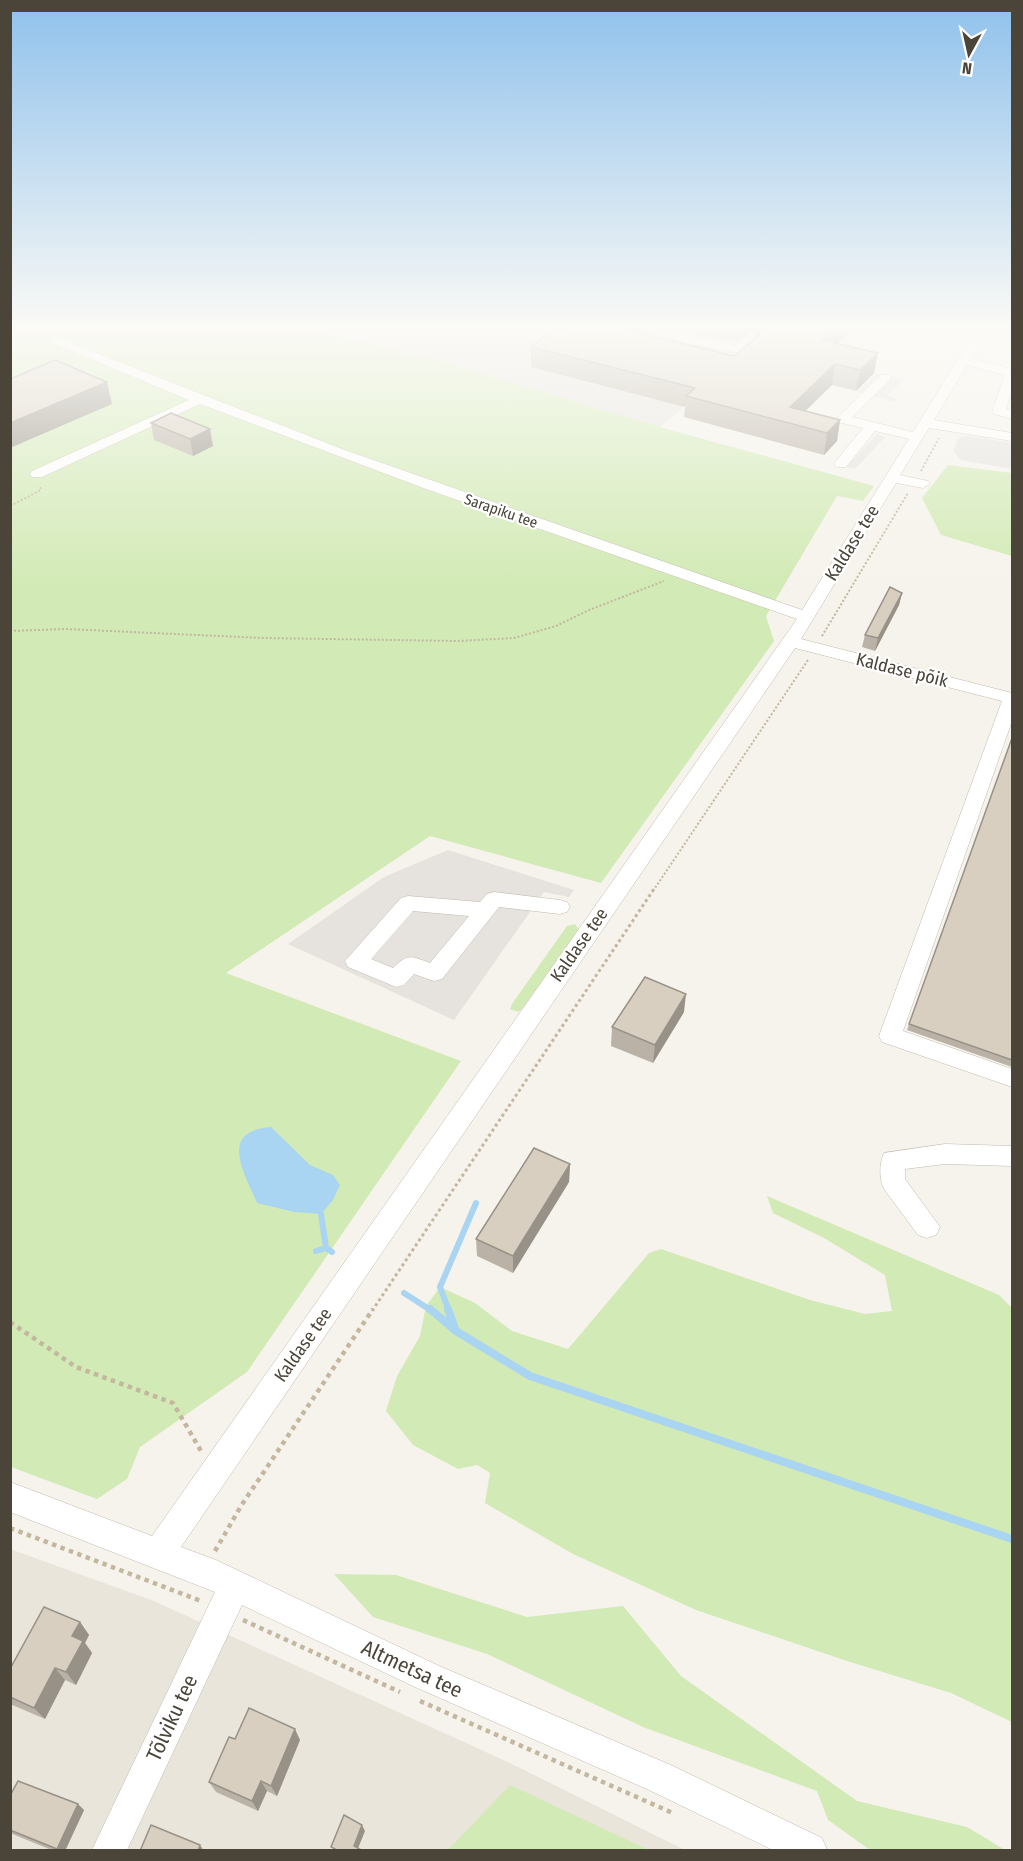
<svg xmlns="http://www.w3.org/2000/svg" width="1023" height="1861" font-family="'Fira Sans Condensed',sans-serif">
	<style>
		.residential { fill: #eae5da }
		.industrial { fill: #e6e2dd }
		.green { fill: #d2eab5 }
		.parking { fill: #e5e3e0 }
		.water { fill: #a9d4f2 }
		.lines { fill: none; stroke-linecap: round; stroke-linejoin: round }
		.stream-far1 { stroke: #a9d4f2; stroke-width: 6 }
		.stream { stroke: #a9d4f2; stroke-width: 8 }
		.minor-casing { stroke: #c2bbae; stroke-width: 1 }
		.path-far2 { stroke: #c4b79f; stroke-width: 2; stroke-dasharray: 2 2; stroke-linecap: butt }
		.path-far1 { stroke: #c4b79f; stroke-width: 3; stroke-dasharray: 3 3; stroke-linecap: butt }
		.path { stroke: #c4b79f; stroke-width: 4.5; stroke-dasharray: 4.5 4.5; stroke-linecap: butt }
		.minor { fill: #fff; fill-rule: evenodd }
		.wall { fill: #bab2a6 }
		.shaded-wall { fill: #979187 }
		.building { fill: #d8cfc1; stroke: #979187; stroke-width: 1.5 }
		.labels { text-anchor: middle; stroke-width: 4.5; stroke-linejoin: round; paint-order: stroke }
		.far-street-label { font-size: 15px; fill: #4b4439; stroke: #fff }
		.street-label { font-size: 18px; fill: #4b4439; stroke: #fff }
		.near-street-label { font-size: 21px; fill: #4b4439; stroke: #fff }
	</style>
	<rect width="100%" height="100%" fill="#f6f3ec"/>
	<polygon class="residential" points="10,1549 154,1601 512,1764 685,1850 11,1850"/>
	<g class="industrial">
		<polygon points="371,326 546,326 540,332 576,339 590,326 780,326 660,427 448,363 349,341"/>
		<polygon points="448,850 574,890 569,897 544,892 454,1020 288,944 384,877"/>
	</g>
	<g class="green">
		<polygon points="10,326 295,326 448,363 660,427 874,486 863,501 837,496 766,616 774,641 601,883 430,836 226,973 461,1061 247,1372 140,1447 127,1479 97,1499 11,1467"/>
		<polygon points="948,465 1012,473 1012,556 941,535 922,498"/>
		<polygon points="575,924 579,930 576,935 522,1009 518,1012 510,1009 512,1004 567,926"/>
		<polygon points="767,1196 999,1295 1012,1308 1012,1722 951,1693 847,1661 696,1610 573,1554 485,1503 490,1473 477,1465 458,1469 413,1445 386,1411 397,1376 420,1336 426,1306 440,1287 475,1303 512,1331 568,1349 649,1253 661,1249 810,1300 865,1314 892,1311 885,1275 824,1238 773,1213"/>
		<polygon points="334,1574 396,1575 527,1617 623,1606 681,1676 857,1801 967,1827 1005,1850 870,1850 828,1820 817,1791 643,1727 487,1654 373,1617"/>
		<polygon points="510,1785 649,1850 448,1850"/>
	</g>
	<g class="parking">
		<polygon points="877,373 903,380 888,395 898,399 895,402 857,392"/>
		<polygon points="877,434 885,437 855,469 846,467"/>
		<polygon points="968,436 1012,443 1012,469 961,460 953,451 959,437"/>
	</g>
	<path class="water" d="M271,1127L310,1165L333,1175L340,1185L333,1200L321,1214L294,1212L257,1203C244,1172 218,1131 271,1127Z"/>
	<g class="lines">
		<g class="stream-far1">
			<polyline points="321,1214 326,1248 332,1252"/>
			<polyline points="316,1251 326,1248"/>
			<polyline points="404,1293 432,1311"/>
			<polyline points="449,1311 440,1287 476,1203"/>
		</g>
		<g class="stream">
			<polyline points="430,1309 456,1331 530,1376 1012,1539"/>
			<polyline points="448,1309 455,1329"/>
		</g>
		<defs>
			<g id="minor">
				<polygon points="685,326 697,326 688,336 737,345 762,326 775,326 739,353 676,341 674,338"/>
				<polygon points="937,326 960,326 977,329 979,326 991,326 971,358 1012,369 1012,390 1006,409 1012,411 1012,419 994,414 992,411 1005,375 967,365 934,420 1012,433 1012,441 929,428 900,475 928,481 930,484 923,488 896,483 801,639 1012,693 1012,721 903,1031 1012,1069 1012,1087 882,1042 879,1036 1002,701 795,648 181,1547 216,1560 437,1665 673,1766 822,1838 827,1850 773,1850 649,1790 415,1687 242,1605 127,1850 92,1850 215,1592 10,1512 10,1482 152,1536 797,619 426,489 200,404 42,477 32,477 30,474 32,471 189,400 53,343 55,340 63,340 342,449 802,610 909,439 875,431 846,467 836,467 834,464 836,461 863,428 838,422 836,419 881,375 889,375 891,378 889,381 852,417 913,432 973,335 939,329"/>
				<path d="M494,892L560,900L567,902L570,907L567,912L560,914L499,907L442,979L434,981L414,974L404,985L396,987L348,967L345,961L401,898L408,896L480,902L487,894ZM413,911L469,916L430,963C411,956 408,953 393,968L371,959Z"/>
				<path d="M945,1144L1012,1146V1166L945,1164L905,1169V1179L940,1227L936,1235L927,1238L918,1235L884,1189C879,1178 879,1164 884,1153Z"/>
			</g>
		</defs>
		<use href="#minor" class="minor-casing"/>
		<g class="path-far2">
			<polyline points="921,471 939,438"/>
			<polyline points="10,506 41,490 40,485"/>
			<polyline points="10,631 66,629 263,638 458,641 514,638 556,626 589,610 664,581"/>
			<polyline points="822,636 908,493"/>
			<polyline points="653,891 808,660"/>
		</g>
		<polyline class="path-far1" points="372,1311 654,889"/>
		<g class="path">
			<polyline points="10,1322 76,1367 173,1403 201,1451"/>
			<polyline points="10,1528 201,1601"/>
			<polyline points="215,1551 241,1506 373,1309"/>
			<polyline points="243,1620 400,1692"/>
			<polyline points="420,1701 675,1814"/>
		</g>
		<use href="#minor" class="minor"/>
	</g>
	<g class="wall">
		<polygon points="567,326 648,326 640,333 734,356 754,339 756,328 737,342 695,334 696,326 849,326 848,333 837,343 874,373 856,391 832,385 805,411 840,420 837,441 824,455 684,417 685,407 531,367 531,347"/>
		<polygon points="151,423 213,446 193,456 154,440"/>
		<polygon points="902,593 899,605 875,651 862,647 865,635"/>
		<polygon points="1012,738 1012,1067 907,1030"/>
		<polygon points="684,1012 653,1063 611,1046 612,1027"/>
		<polygon points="570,1164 569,1182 513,1273 477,1256 476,1239"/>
		<polygon points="80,1622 89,1635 85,1643 92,1653 76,1685 65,1680 45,1719 10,1704 10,1669"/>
		<polygon points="235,1739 300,1740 277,1796 267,1791 258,1811 216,1792 209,1782"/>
		<polygon points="10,1796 84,1810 65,1851 54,1851 10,1833"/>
	</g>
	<g class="shaded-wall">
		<polygon points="627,326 648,326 623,349 624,329"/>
		<polygon points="739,326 756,326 756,328 737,342"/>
		<polygon points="837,326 849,326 848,333 818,360 822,340"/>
		<polygon points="878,353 874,373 856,391 860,370"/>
		<polygon points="835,364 832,385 792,424 790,407"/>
		<polygon points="107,382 112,404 10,448 10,423"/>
		<polygon points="840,420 837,441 824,455 827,433"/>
		<polygon points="210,429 213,446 193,456 190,439"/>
		<polygon points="902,593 899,605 875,651 878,638"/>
		<polygon points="686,994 684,1012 653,1063 655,1045"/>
		<polygon points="570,1164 569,1182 513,1273 513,1256"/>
		<polygon points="80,1622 89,1635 85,1643 92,1653 76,1685 66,1672 72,1636"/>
		<polygon points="55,1668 65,1680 45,1719 34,1708"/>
		<polygon points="295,1729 300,1740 277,1796 271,1786"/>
		<polygon points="261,1781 267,1791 258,1811 252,1801"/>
		<polygon points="78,1804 84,1810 65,1851 58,1851 57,1849"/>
		<polygon points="362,1825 365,1831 357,1851 354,1846"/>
		<polygon points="200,1845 204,1851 198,1851"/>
	</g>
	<g class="building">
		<polygon points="567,326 627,326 624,329 734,356 768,327 760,326 837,326 822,340 878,353 860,370 835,364 790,407 840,420 827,433 686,396 695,388 531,347 557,327 563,329"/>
		<polygon points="55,360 107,382 10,423 10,379"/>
		<polygon points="171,413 210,429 190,439 151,423"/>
		<polygon points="890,587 902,593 878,638 865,635"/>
		<polygon points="1012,738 1012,1060 909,1024"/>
		<polygon points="645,977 686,994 655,1045 612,1027"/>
		<polygon points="534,1148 570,1164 513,1256 476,1239"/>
		<polygon points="44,1607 80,1622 72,1636 83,1641 66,1672 55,1668 34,1708 10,1697 10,1669"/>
		<polygon points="249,1708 295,1729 271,1786 261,1781 252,1801 209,1782 229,1737 235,1739"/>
		<polygon points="18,1781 78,1804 57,1849 10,1830 10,1796"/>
		<polygon points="344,1815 362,1825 354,1846 363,1851 339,1851 331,1847"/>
		<polygon points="151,1825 200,1845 198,1851 140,1851"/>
	</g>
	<linearGradient id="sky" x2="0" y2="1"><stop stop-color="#8fc1ec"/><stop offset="0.56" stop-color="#fbfaf6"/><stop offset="1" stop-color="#fbfaf6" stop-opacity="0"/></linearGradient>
	<rect width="1023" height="586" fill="url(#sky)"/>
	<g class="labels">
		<g class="far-street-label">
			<text transform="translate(501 511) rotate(19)" y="5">Sarapiku tee</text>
		</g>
		<g class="street-label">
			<text transform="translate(852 543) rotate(-58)" y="6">Kaldase tee</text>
			<text transform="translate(902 670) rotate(14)" y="6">Kaldase põik</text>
			<text transform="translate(579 945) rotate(-55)" y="6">Kaldase tee</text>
			<text transform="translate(303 1345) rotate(-55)" y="6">Kaldase tee</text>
		</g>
		<g class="near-street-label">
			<text transform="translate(412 1669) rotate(25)" y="7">Altmetsa tee</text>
			<text transform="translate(172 1718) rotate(-65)" y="7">Tõlviku tee</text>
		</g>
	</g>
	<rect width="1023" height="1861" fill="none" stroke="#4b4439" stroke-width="24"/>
	<g transform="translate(969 54) rotate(188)" stroke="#ffffff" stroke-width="4.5" paint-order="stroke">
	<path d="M0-4.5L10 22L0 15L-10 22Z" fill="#4b4439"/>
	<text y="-9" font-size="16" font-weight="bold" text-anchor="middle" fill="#4b4439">N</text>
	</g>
</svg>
